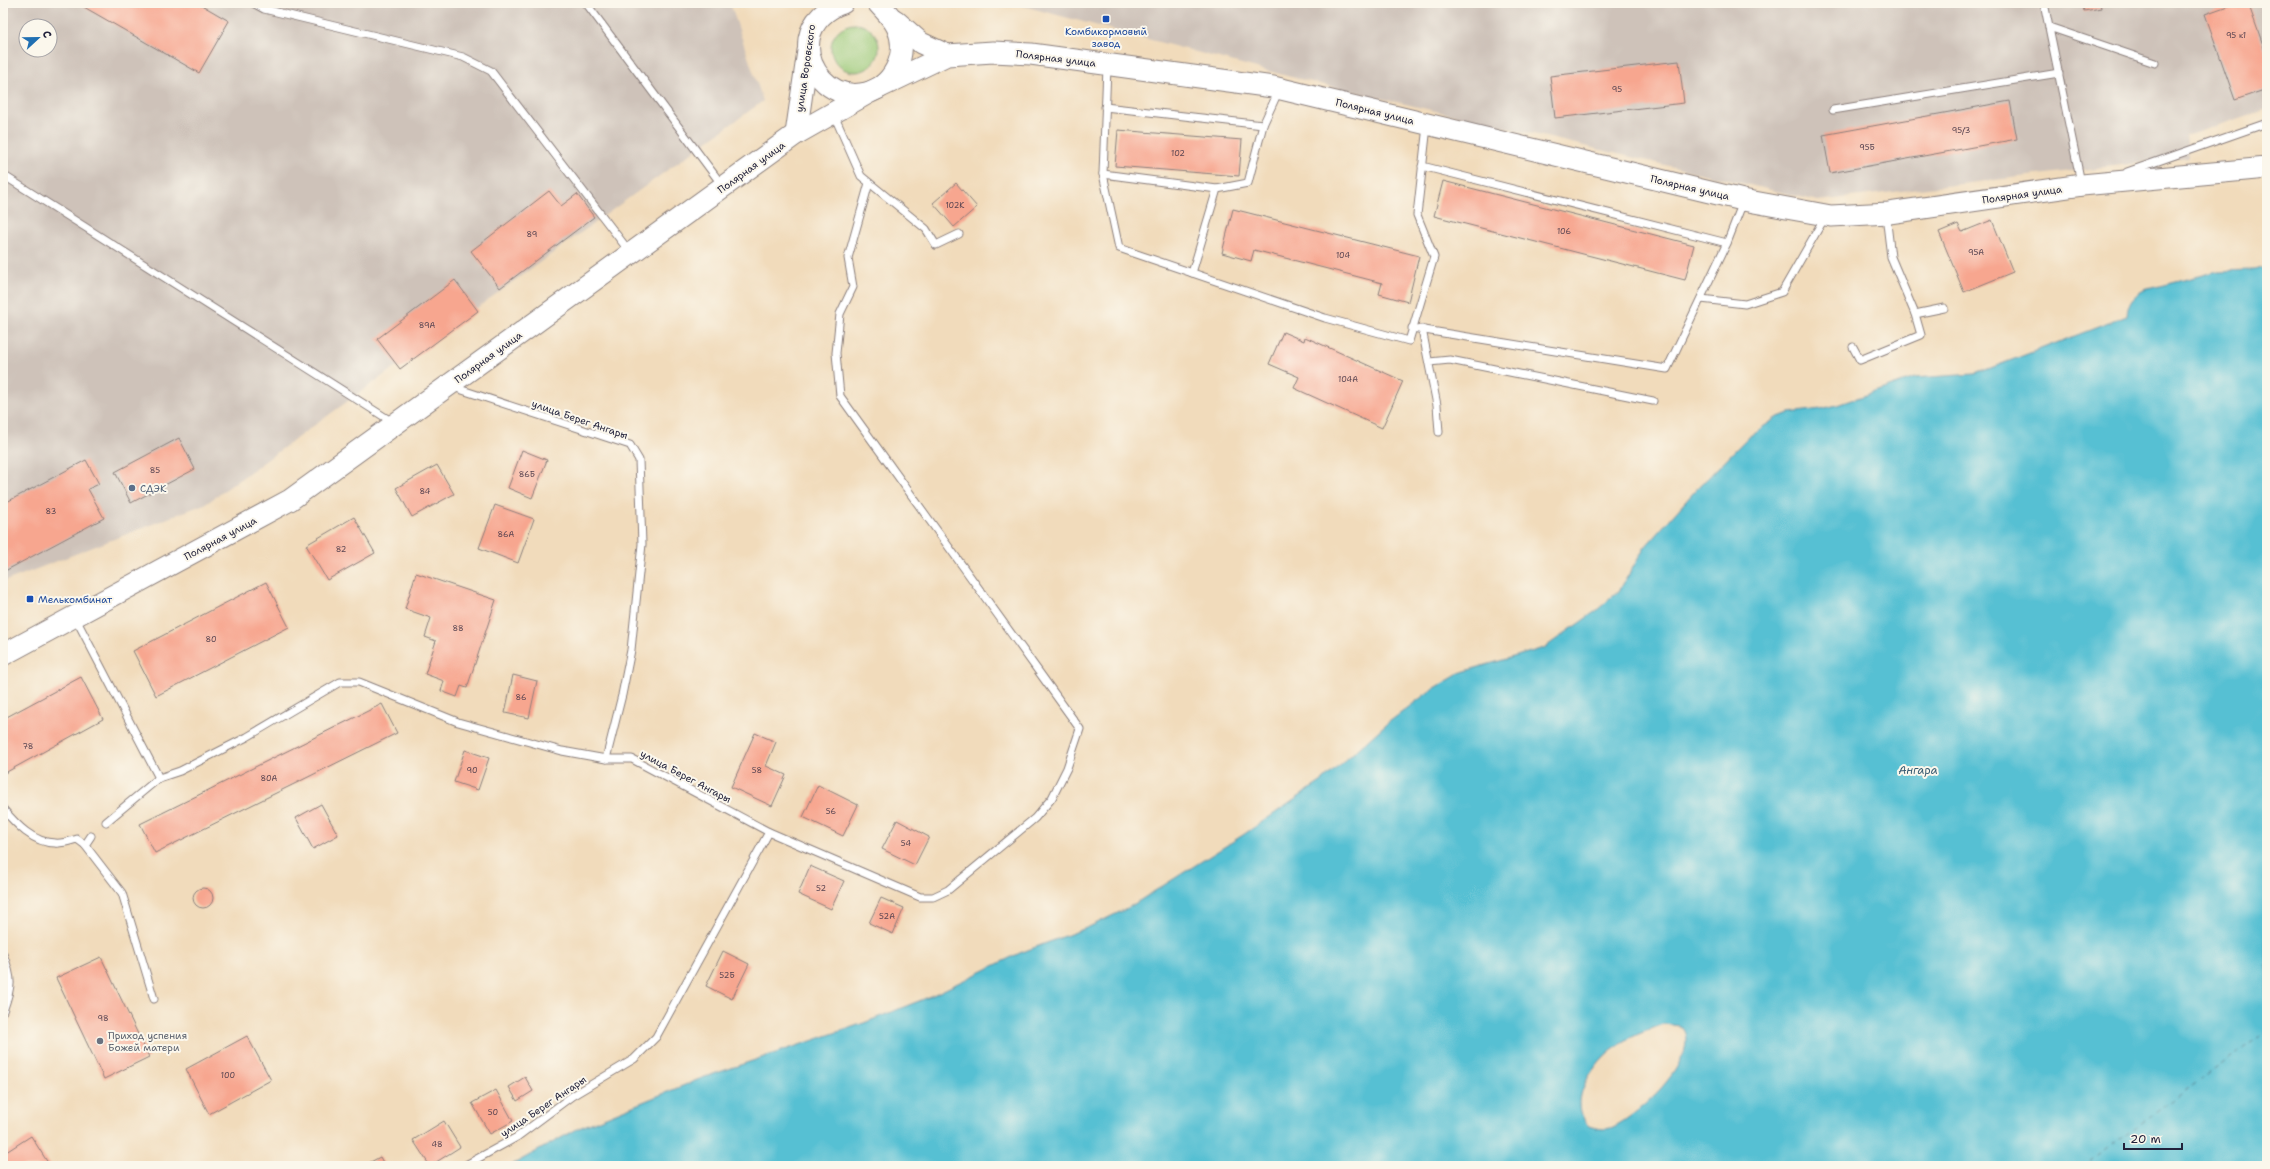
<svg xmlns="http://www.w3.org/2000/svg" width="2270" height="1169" font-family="'Shantell Sans',sans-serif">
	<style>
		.industrial { fill: #cec2b9; fill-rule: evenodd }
		.green { fill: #9ac876; stroke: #5e7558 }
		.water { fill: #57c0d3; stroke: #3c7187; fill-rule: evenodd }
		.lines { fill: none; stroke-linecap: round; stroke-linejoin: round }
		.ferry { stroke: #355970; stroke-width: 1; stroke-dasharray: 5 4; stroke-linecap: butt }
		.building { fill: #f7a68f }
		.lane-casing { stroke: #8a7e7b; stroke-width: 9 }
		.secondary-casing { stroke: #8a7e7b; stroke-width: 23 }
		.lane { stroke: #fff; stroke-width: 7 }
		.secondary { stroke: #fff; stroke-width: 21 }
		.transit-dot { fill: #1a4fb4; stroke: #fbf7ec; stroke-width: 1.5 }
		.service-dot { fill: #5c6f8a; stroke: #fbf7ec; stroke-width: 1.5 }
		.worship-dot { fill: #6b7280; stroke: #fbf7ec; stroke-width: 1.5 }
		.labels { text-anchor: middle; stroke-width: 4; stroke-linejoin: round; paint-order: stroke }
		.number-label { font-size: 8px; fill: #574350 }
		.transit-label { font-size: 10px; fill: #164399; stroke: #fbf7ec }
		.street-label { font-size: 10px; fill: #22223b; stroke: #fbf7ec }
		.service-label { font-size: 10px; fill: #4e5e75; stroke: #fbf7ec; text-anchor: start }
		.worship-label { font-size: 10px; fill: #5b616d; stroke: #fbf7ec; text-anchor: start }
		.water-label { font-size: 11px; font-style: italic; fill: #355970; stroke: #fbf7ec }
	</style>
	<rect width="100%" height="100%" fill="#fbf7ec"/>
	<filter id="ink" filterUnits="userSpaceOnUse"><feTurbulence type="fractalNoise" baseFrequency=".025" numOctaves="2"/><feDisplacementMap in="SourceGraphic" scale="8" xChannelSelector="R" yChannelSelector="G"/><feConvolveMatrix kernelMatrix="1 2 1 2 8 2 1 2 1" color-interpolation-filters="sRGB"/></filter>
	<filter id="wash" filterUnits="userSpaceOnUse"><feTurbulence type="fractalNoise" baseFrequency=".012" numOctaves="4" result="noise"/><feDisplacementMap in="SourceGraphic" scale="16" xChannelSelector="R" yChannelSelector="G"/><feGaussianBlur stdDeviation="0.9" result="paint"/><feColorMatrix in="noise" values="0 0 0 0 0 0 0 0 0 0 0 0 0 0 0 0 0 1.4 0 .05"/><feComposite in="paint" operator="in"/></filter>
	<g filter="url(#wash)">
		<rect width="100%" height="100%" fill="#f1dbbb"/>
		<g class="industrial">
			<path d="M3,3H730L763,101L207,503L3,582ZM26,26H50V50H26Z"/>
			<polygon points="1012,3 2267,3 2267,109 2186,136 2189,157 1818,201 1291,77"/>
		</g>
		<circle class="green" cx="855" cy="48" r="24"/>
		<path class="water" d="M2267,267V1166H510L579,1128L702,1078L864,1023L929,997L1020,953L1089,927L1128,908L1243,835L1322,781L1385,725L1430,691L1462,672L1544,648L1596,611L1619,591L1645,547L1694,492L1747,438L1776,418L1789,413L1821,409L1837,405L1915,378L1975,374L2127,316C2128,302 2132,297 2144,290L2218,271L2254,270ZM1664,1024L1680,1026C1685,1029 1685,1033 1686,1039C1688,1069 1638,1115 1613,1127C1606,1130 1600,1129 1593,1127C1587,1126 1585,1122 1583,1117C1574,1098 1587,1077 1599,1062C1615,1042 1640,1033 1664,1024Z"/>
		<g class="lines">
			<polyline class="ferry" points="2083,1166 2267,1031"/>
		</g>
		<g id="blocks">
			<g class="building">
				<polygon points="77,3 198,3 229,21 199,73"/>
				<polygon points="2082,3 2100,3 2101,8 2084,11"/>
				<polygon points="2236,3 2248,3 2267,56 2267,89 2235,100 2205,14"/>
				<polygon points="1679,61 1684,103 1555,118 1550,76"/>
				<polygon points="2010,101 2017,139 1830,173 1823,135"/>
				<polygon points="1118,130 1242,140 1239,176 1115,166"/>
				<polygon points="1443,181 1694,245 1685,280 1434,216"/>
				<polygon points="956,183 977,207 954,227 933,203"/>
				<polygon points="549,191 561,206 577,194 594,217 500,288 471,251"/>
				<polygon points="1233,209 1419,256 1408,302 1379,294 1382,283 1254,250 1251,261 1222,253"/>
				<polygon points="1992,220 2013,272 1964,292 1939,232 1958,224 1962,232"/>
				<polygon points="455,280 478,311 400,369 377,339"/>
				<polygon points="1283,332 1304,341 1305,337 1403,381 1382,428 1294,388 1299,377 1269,364"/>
				<polygon points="179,438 195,469 131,503 115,472"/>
				<polygon points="522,450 547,460 532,498 508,488"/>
				<polygon points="86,460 99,484 88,489 104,518 3,572 3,504"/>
				<polygon points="437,465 454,494 412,517 396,488"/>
				<polygon points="495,505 534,519 518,563 479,548"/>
				<polygon points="354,517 375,553 327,580 306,545"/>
				<polygon points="416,573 496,600 467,688 461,686 457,697 441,691 444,681 425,674 436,641 425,637 431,618 405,609"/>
				<polygon points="266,582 289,627 156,696 133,651"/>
				<polygon points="513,675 537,681 529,718 505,713"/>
				<polygon points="81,677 103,719 3,774 3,719"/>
				<polygon points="382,704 397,733 155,853 140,824"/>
				<polygon points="755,733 776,742 766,766 786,775 772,806 731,787"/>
				<polygon points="465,750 489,758 478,790 454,782"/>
				<polygon points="818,785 858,805 843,836 803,817"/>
				<polygon points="321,804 338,835 313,849 296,818"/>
				<polygon points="897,820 929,837 915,865 882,849"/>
				<polygon points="810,866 844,881 831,909 798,894"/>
				<circle cx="203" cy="898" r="10"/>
				<polygon points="881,898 904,908 893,934 869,923"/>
				<polygon points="723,951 749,964 732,999 706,986"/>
				<polygon points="101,957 149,1057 104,1079 56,978"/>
				<polygon points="247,1036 271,1080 209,1114 186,1069"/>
				<polygon points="525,1077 533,1091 517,1101 509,1087"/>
				<polygon points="496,1090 513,1121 490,1134 472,1103"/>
				<polygon points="444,1121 460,1147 430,1166 413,1140"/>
				<polygon points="31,1136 50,1166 3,1166 3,1154"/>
				<polygon points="380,1157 385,1166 363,1166"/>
			</g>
		</g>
	</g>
	<g filter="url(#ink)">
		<use href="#blocks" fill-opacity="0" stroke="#8a7e7b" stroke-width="1"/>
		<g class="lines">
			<defs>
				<g id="lane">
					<polyline points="253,3 264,9 463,57 491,71 629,251"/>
					<polyline points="586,3 722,185"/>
					<polyline points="2044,3 2081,183"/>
					<polyline points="2049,27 2155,63"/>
					<polyline points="1107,67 1103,174 1119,248 1325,318 1409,341 1434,257 1417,215 1427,126"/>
					<polyline points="1105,107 1263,125 1279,90"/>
					<polyline points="1833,110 2059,73"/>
					<polyline points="834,115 861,176 926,229 936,245 959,234"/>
					<polyline points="1422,166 1727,243"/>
					<polyline points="2127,172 2267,123"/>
					<polyline points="1103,174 1217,189"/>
					<polyline points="3,175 394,423"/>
					<polyline points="1886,215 1891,257 1915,314 1944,308"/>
					<polyline points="1192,273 1217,189 1248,183 1263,125"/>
					<polyline points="1701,299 1745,304 1782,292 1825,217"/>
					<polyline points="1412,328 1667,369 1727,243 1743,202"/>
					<polyline points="1422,329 1437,405 1439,432"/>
					<polyline points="1853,347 1860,360 1921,335 1915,314"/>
					<polyline points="1429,362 1450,360 1653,401"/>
					<polyline points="453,387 630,445 639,460 642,544 631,650 622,695 606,759 632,759 769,832 656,1037 634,1059 572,1096 517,1137 464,1166"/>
					<polyline points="75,617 159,778 106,822"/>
					<polyline points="159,778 180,771 247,737 340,682 359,682 458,722 562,751 606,759"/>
					<path d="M3,809C16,824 33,843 55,843C62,844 70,841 77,839L85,845"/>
					<polyline points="769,832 920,897 933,897 948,890 1035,818 1052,798 1067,768 1080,729 840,396 836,353 840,314 853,287 848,258 869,183"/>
					<polyline points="91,836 85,845 122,893 154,999"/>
					<path d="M3,954C13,980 12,986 3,1011"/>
				</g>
				<g id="secondary">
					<path d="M843,3C827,8 812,21 809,39C805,69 830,98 861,94C893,90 910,54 897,27C893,18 884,10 878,3"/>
					<polyline points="895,20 921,43 947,55"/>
					<polyline points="796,134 808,51"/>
					<polyline points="3,655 290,500 796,134 870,92 947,55 993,52 1031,54 1273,87 1743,200 1831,216 1889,213 2082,185 2267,168"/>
				</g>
			</defs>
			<use href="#lane" class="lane-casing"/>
			<use href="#secondary" class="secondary-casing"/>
			<use href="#lane" class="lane"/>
			<use href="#secondary" class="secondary"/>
		</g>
	</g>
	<g class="transit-dot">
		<rect x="1102" y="15" width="8" height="8" rx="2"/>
		<rect x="26" y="595" width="8" height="8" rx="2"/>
	</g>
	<circle class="service-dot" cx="132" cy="488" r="4"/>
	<circle class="worship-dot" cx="100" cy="1041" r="4"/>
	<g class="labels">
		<g class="number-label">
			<text x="2236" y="38">95 к1</text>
			<text x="1617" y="92">95</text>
			<text x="1961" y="133">95/3</text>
			<text x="1867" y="150">95Б</text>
			<text x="1178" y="156">102</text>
			<text x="955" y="208">102К</text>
			<text x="1564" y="234">106</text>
			<text x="532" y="237">89</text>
			<text x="1976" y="255">95А</text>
			<text x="1343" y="258">104</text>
			<text x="427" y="328">89А</text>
			<text x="1348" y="382">104А</text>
			<text x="155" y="473">85</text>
			<text x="527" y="477">86Б</text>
			<text x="425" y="494">84</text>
			<text x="51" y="514">83</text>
			<text x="506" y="537">86А</text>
			<text x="341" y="552">82</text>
			<text x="458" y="631">88</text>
			<text x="211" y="642">80</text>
			<text x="521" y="700">86</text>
			<text x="28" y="749">78</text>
			<text x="472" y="773">90</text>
			<text x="757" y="773">58</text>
			<text x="269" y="781">80А</text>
			<text x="831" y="814">56</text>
			<text x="906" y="846">54</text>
			<text x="821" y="891">52</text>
			<text x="887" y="919">52А</text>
			<text x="727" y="978">52Б</text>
			<text x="103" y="1021">98</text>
			<text x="228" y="1078">100</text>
			<text x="493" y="1115">50</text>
			<text x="437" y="1147">48</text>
		</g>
		<g class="transit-label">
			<text x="1106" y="35">Комбикормовый<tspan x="1106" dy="12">завод</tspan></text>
			<text x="38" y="603" text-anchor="start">Мелькомбинат</text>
		</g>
		<g class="street-label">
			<text transform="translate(1056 58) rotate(7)" y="4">Полярная улица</text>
			<text transform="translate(805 68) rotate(-82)" y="4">улица Воровского</text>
			<text transform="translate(1375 111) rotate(14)" y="4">Полярная улица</text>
			<text transform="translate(751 167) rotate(-36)" y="4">Полярная улица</text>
			<text transform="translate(1690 187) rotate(13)" y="4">Полярная улица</text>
			<text transform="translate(2022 194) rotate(-8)" y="4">Полярная улица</text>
			<text transform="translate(488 357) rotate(-36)" y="4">Полярная улица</text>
			<text transform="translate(580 419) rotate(19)" y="4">улица Берег Ангары</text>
			<text transform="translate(220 538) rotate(-28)" y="4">Полярная улица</text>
			<text transform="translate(686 776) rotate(28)" y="4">улица Берег Ангары</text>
			<text transform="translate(543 1106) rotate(-34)" y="4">улица Берег Ангары</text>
		</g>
		<g class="service-label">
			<text x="140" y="492">СДЭК</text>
		</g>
		<g class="worship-label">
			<text x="108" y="1039">Приход успения<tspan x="108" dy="12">Божей матери</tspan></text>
		</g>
		<g class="water-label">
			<text x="1918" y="774">Ангара</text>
		</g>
	</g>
	<rect width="2270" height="1169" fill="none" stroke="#fbf7ec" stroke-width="16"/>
	<g transform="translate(38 38) rotate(68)"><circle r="19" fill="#fbf7ec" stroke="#a4a2a5"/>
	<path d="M0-3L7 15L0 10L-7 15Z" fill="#1f6fb2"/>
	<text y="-6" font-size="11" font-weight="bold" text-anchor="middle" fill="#22223b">С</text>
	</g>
	<path d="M2124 1143v6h58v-6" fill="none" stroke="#22223b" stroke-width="2"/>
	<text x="2130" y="1143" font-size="12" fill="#22223b" stroke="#fbf7ec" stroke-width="3" paint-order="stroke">20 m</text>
</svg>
